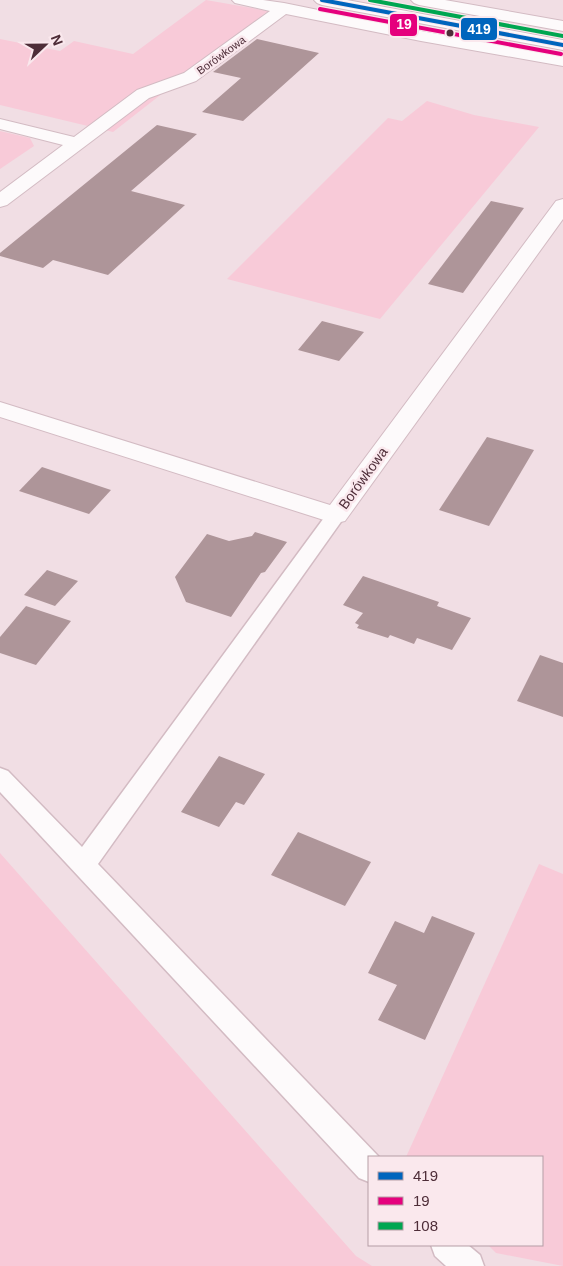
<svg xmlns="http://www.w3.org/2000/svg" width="563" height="1266" font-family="Helvetica,sans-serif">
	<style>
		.green { fill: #f8cad8 }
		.building { fill: #ae9599 }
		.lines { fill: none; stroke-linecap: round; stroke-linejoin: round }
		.lane-casing { stroke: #d3bbc3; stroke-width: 3 }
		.street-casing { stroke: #d3bbc3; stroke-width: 2 }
		.primary-casing { stroke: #d3bbc3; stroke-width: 2 }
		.lane { fill: #fdfafb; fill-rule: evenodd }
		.street { fill: #fdfafb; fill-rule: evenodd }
		.primary { fill: #fdfafb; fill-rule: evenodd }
		.bus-1-casing { stroke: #fae8ed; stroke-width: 6 }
		.bus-2-casing { stroke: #fae8ed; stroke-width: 6 }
		.bus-3-casing { stroke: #fae8ed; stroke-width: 6 }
		.bus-1 { stroke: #0065bd; stroke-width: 4 }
		.bus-2 { stroke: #e5007d; stroke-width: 4 }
		.bus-3 { stroke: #00a651; stroke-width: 4 }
		.bus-dot { fill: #4e2d38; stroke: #fae8ed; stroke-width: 2 }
		.labels { text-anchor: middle; stroke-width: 5; stroke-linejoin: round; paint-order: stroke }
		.far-street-label { font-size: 11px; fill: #4e2d38; stroke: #fae8ed }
		.street-label { font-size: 14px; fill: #4e2d38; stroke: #fae8ed }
		.line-badge { stroke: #fae8ed; stroke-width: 2 }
		.badge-label { font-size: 14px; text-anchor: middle; font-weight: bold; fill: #fff }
	</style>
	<rect width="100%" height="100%" fill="#f1dee4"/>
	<g class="green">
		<polygon points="206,0 268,11 113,132 0,105 0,39 60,51 74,41 133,54"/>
		<polygon points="427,101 474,115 539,127 380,319 227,279 388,118 402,121"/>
		<polygon points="0,131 30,138 34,146 0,169"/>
		<polygon points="0,853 356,1256 372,1266 0,1266"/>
		<polygon points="539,864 563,874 563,1266 496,1253 488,1245 542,1245 542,1157 406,1157"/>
	</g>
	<g class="building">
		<polygon points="257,39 319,53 243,121 202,112 241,78 213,72"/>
		<polygon points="157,125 197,134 131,191 185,205 108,275 53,260 43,268 0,256 0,253"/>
		<polygon points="491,201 524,208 463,293 428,284"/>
		<polygon points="322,321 364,332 339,361 298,350"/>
		<polygon points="487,437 534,450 489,526 439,510"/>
		<polygon points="42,467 111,490 89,514 19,491"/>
		<polygon points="255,532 287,542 265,572 261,573 231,617 186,602 175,577 207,534 229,541 252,536"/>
		<polygon points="47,570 78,581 55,606 24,595"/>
		<polygon points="363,576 439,602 437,606 471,618 452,650 417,638 414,644 390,635 388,638 357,628 359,625 355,623 363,613 343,605"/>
		<polygon points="26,606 71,621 36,665 0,653 0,637"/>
		<polygon points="540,655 563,663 563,717 517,701"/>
		<polygon points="219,756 265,774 244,805 236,802 219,827 181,812"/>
		<polygon points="298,832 371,862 345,906 271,875"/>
		<polygon points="432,916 475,933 425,1040 378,1020 397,985 368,973 395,921 424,933"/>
	</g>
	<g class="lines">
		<defs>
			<g id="lane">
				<polygon points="336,509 343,511 346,515 343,519 98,864 379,1157 369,1157 369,1182 359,1178 0,792 0,768 8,771 82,847 329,511"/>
				<polygon points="431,1245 468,1245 480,1255 484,1266 446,1266 435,1256"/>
			</g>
			<g id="street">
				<polygon points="232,0 263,0 284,3 421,31 563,56 563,66 421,41 286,14 196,81 149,98 7,205 0,207 0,192 63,145 0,129 0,119 74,137 137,90 184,73 270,11 235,3"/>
				<polygon points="411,0 445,0 563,21 563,31 419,5 414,3"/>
				<polygon points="563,199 563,219 345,521 336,523 327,521 0,417 0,402 330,505 556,201"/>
			</g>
			<polygon id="primary" points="314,0 347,0 563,40 563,50 322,5 317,3"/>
		</defs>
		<use href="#lane" class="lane-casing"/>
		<use href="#street" class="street-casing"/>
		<use href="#primary" class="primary-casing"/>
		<use href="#lane" class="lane"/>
		<use href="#street" class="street"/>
		<use href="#primary" class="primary"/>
		<defs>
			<polyline id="bus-1" points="322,0 563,45"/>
			<polyline id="bus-2" points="320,9 561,54"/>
			<polyline id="bus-3" points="370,0 563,36"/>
		</defs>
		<use href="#bus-1" class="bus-1-casing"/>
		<use href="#bus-2" class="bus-2-casing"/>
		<use href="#bus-3" class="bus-3-casing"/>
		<use href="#bus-1" class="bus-1"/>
		<use href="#bus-2" class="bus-2"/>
		<use href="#bus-3" class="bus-3"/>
	</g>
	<circle class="bus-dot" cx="450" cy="33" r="4.5"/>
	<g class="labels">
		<g class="far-street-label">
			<text transform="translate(221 55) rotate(-36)" y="4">Borówkowa</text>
		</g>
		<g class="street-label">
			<text transform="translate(363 478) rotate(-54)" y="5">Borówkowa</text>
		</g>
	</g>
	<g class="line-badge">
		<rect x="389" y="13" width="29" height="24" rx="5" fill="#e5007d"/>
		<rect x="460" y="17" width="38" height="24" rx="5" fill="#0065bd"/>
	</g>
	<g class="badge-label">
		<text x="404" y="29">19</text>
		<text x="479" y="34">419</text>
	</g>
	<rect x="368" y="1156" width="175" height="90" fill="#fae8ed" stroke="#b59da5"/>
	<rect x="378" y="1172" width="25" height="8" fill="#0065bd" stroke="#b59da5"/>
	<text x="413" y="1181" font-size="15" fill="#4e2d38">419</text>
	<rect x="378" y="1197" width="25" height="8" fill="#e5007d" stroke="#b59da5"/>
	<text x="413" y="1206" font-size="15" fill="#4e2d38">19</text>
	<rect x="378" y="1222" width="25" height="8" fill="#00a651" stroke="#b59da5"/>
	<text x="413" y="1231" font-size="15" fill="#4e2d38">108</text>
	<g transform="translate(45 45) rotate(68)" stroke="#fae8ed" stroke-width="4" paint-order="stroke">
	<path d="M0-4L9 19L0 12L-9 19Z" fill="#4e2d38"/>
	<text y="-8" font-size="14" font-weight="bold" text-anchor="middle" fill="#4e2d38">N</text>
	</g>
</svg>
